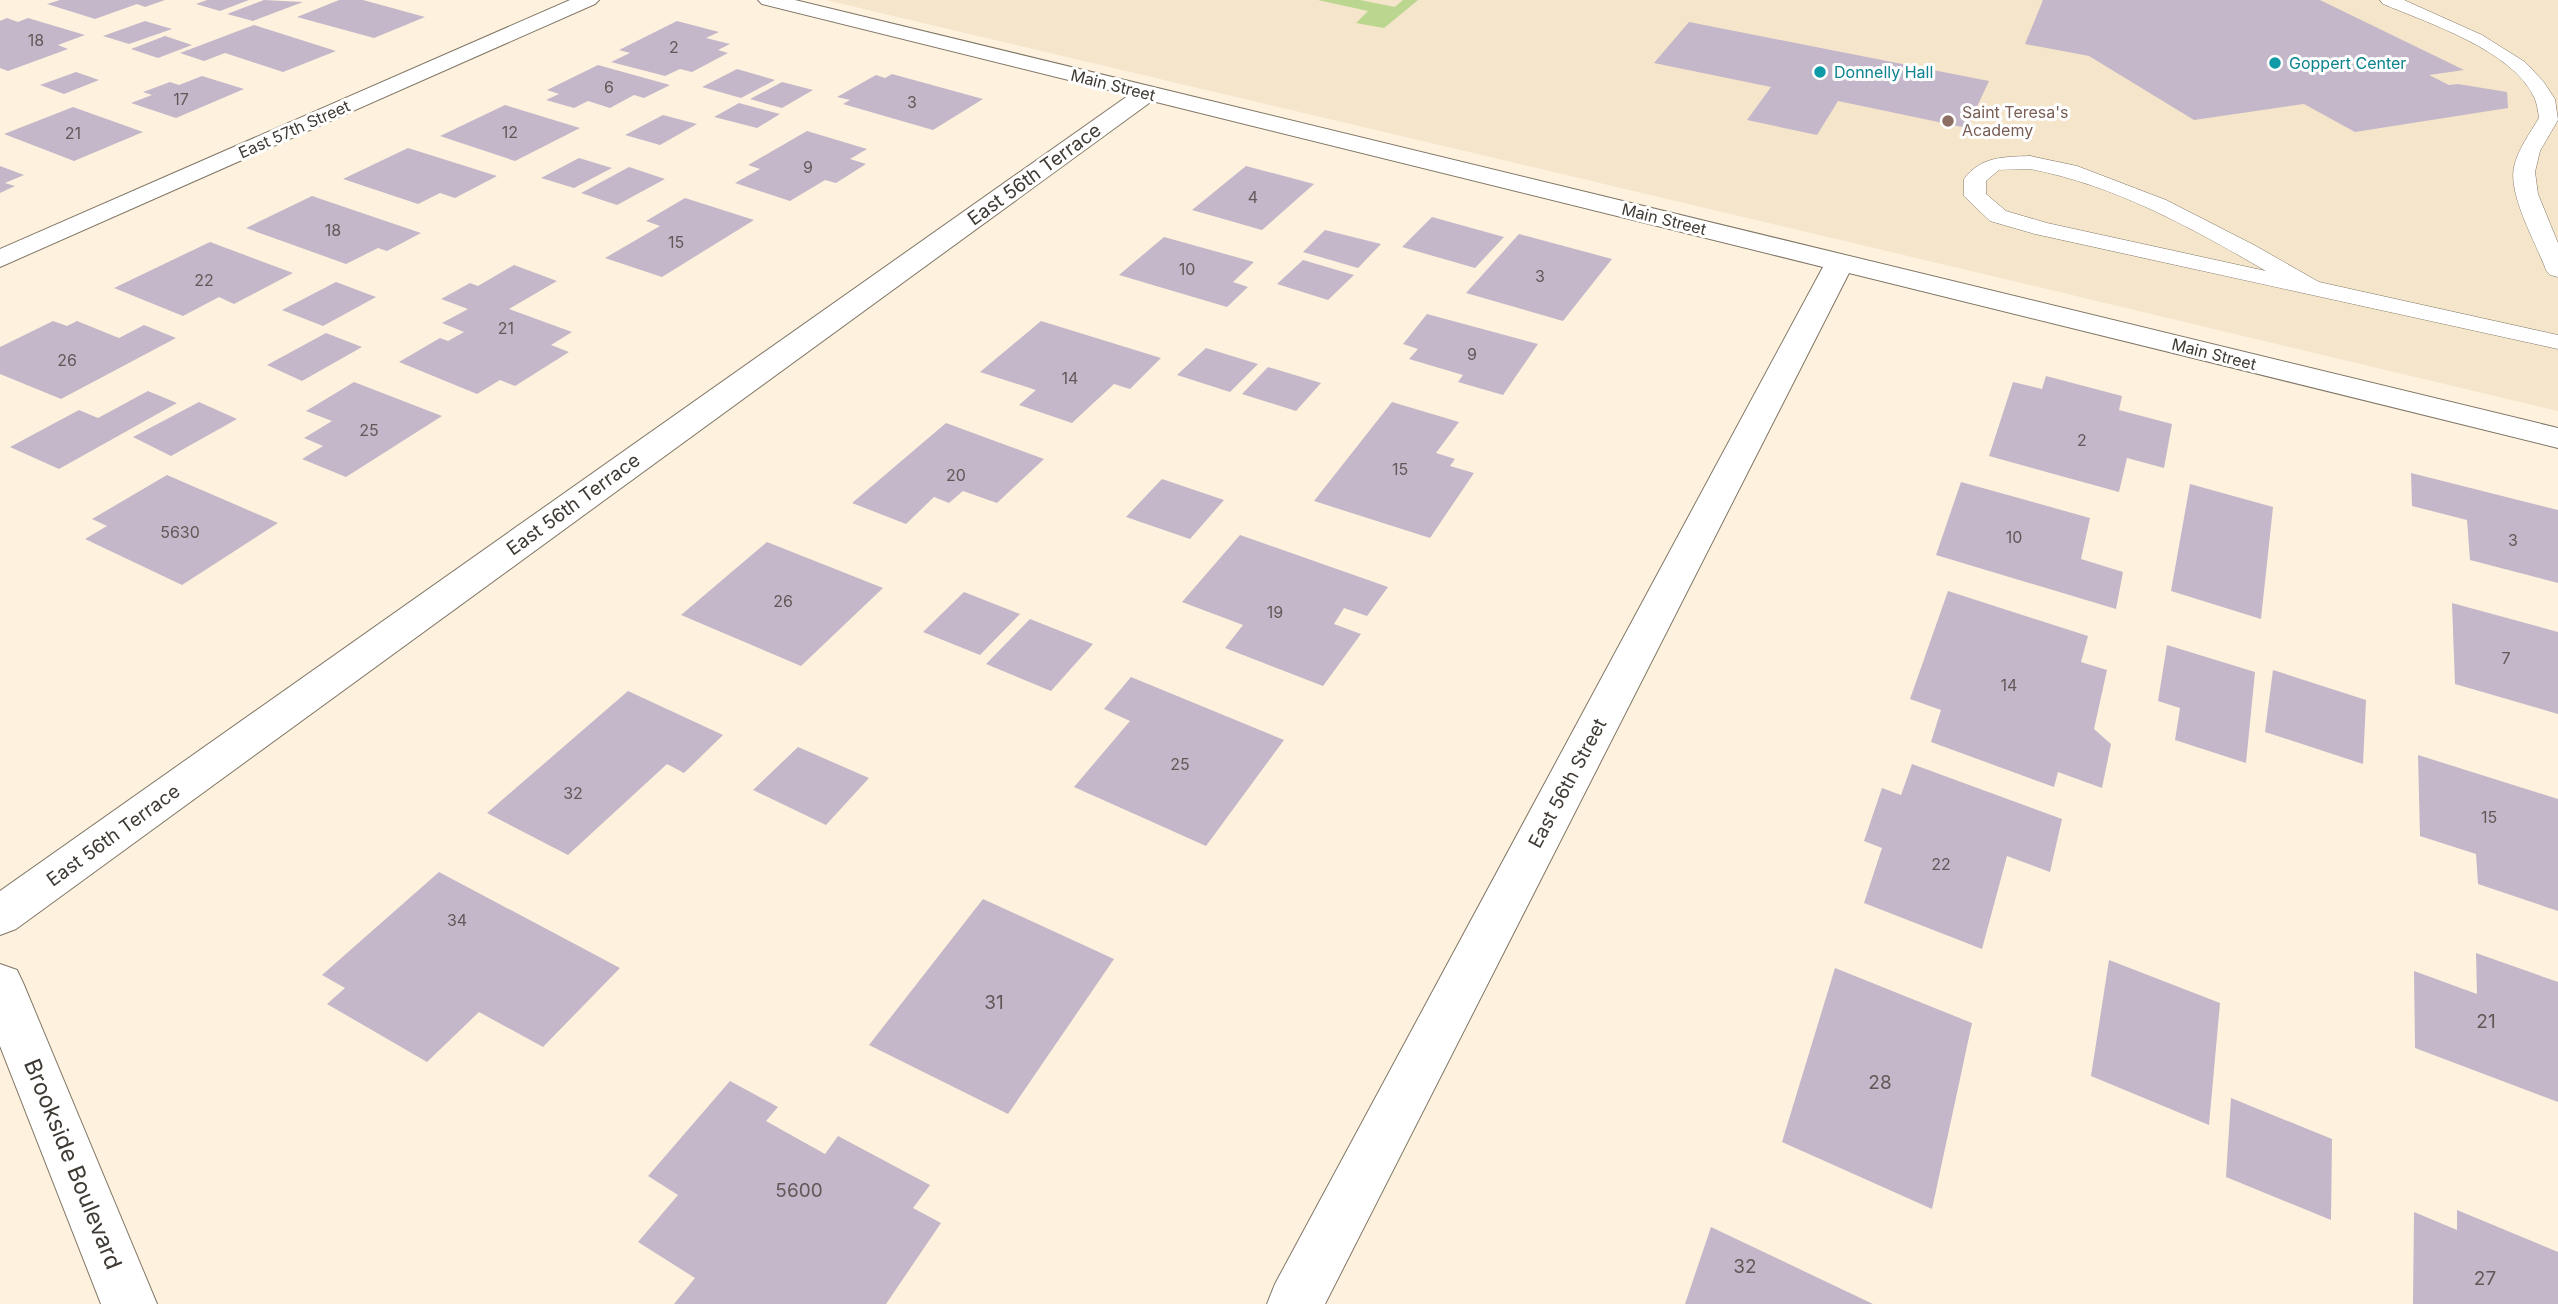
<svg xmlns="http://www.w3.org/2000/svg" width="2558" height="1304" font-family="Inter,sans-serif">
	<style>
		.built { fill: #f4e5cb }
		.green { fill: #bad68f }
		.building { fill: #c4b7c9 }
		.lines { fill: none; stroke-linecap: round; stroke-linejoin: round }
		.service-casing { stroke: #817766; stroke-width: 1 }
		.minor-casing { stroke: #817766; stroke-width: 2 }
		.secondary-casing { stroke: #817766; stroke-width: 2 }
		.service { fill: #fff; fill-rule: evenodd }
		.minor { fill: #fff; fill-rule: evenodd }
		.secondary { fill: #fff; fill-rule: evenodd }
		.culture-dot { fill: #0f9aa8; stroke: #fff; stroke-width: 2.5 }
		.education-dot { fill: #8d6e63; stroke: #fff; stroke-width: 2.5 }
		.labels { text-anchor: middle; stroke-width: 6; stroke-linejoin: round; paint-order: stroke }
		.number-label { font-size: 16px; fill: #605958 }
		.far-culture-label { font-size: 16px; fill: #0d838f; stroke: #fff; text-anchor: start }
		.far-street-label { font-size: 16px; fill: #3f3a33; stroke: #fff }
		.far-education-label { font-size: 16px; fill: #785e54; stroke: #fff; text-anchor: start }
		.street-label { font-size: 19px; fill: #3f3a33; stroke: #fff }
		.near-number-label { font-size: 19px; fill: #605958 }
		.near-street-label { font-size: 23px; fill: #3f3a33; stroke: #fff }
	</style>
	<rect width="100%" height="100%" fill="#fef2df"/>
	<polygon class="built" points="826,0 2558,0 2558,411 1849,242"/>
	<polygon class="green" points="1318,0 1360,0 1395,7 1403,0 1418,0 1384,28 1356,23 1368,11"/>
	<g class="building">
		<polygon points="60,0 165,0 145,7 137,4 95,19 47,4"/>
		<polygon points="207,0 249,0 220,11 196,4"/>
		<polygon points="264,0 303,2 253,21 227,14"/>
		<polygon points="339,0 363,0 425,17 374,38 297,17"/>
		<polygon points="2043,0 2320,0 2464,70 2429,75 2449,85 2458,84 2507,92 2508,108 2355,132 2304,104 2194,120 2089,56 2025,44"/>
		<polygon points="7,18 18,22 28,18 85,35 58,45 68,49 8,71 0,68 0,21"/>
		<polygon points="145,21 172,29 129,44 103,36"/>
		<polygon points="677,21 719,32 706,38 730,44 718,50 728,53 692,72 680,69 665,76 611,62 630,53 619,50"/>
		<polygon points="1689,22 1831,50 1989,81 1967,128 1838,101 1817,135 1747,120 1771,87 1654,63"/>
		<polygon points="254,25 336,51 283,72 225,53 204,61 180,53"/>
		<polygon points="165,36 192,45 158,58 131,49"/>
		<polygon points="598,65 670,85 644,98 634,95 610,108 588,101 574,108 546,100 559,94 547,90"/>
		<polygon points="737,69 775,80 741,98 702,87"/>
		<polygon points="76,72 99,80 64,94 40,85"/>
		<polygon points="892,74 983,99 933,130 843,104 850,100 837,97 876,75 885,78"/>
		<polygon points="202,76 244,89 176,118 131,103 152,95 143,92 170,82 179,85"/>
		<polygon points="782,82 813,90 782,108 750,99"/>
		<polygon points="739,103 780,114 757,128 714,117"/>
		<polygon points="505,105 580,128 515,161 440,136"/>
		<polygon points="73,107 143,132 74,161 4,134"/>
		<polygon points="663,115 697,124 660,145 625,135"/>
		<polygon points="807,131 867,149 850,159 866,164 836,183 825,180 790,201 735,183 760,169 748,165"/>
		<polygon points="408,148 497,176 455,198 440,193 418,204 343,179"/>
		<polygon points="579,158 612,168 574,188 541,178"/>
		<polygon points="0,166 24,175 5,183 15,186 0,193"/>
		<polygon points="1246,166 1314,184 1262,230 1192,210"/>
		<polygon points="629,167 665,179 617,205 581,193"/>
		<polygon points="312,196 421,233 387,251 378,248 346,264 246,228"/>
		<polygon points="685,198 754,220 662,277 605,258 660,226 646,221"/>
		<polygon points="1432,217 1504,237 1475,268 1402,247"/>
		<polygon points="1325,230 1381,244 1358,268 1303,252"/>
		<polygon points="1519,234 1612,259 1563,321 1466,293"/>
		<polygon points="1164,237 1254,262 1233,282 1248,287 1227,307 1119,275"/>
		<polygon points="210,242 293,273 234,304 219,297 183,316 114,288"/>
		<polygon points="1303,260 1354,275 1328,300 1277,284"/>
		<polygon points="514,265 557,281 509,309 572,332 551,345 569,352 515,386 500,380 477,394 399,362 440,338 448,341 464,332 442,323 468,309 441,299 470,283 478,286"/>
		<polygon points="336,282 376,297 323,326 282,310"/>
		<polygon points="1427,314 1538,344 1503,395 1458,382 1463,375 1409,359 1418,349 1403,344"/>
		<polygon points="53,321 67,326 77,321 119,338 144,325 176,338 61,399 0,374 0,347"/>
		<polygon points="1041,321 1161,358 1130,389 1114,384 1072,423 1019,405 1036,390 980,372"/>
		<polygon points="326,333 362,347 302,381 267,365"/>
		<polygon points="1206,348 1258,364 1230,392 1177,375"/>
		<polygon points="1268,367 1321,383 1296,411 1242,394"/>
		<polygon points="2046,376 2122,396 2119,410 2172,424 2164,468 2127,458 2119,492 1989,456 2013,382 2042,389"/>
		<polygon points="354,382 442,416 346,477 302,459 323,446 304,438 332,421 306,411"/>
		<polygon points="148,391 177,403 59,469 10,447 79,410 98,418"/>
		<polygon points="199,402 237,419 171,456 133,437"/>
		<polygon points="1392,402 1459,422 1436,453 1455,459 1450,466 1474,473 1430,538 1314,501"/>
		<polygon points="946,423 1044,459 997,503 963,491 949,503 934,497 906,524 852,503"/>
		<polygon points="2411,473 2558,510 2558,583 2470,560 2467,520 2412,506"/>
		<polygon points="167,475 278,523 182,585 85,539 107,526 92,519"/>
		<polygon points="1162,479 1224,500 1190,539 1126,517"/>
		<polygon points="1961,482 2090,518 2081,559 2123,572 2116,609 1936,555"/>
		<polygon points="2190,484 2273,507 2261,619 2171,591"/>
		<polygon points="1240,535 1388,587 1367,616 1344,608 1334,624 1361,634 1323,686 1225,648 1243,625 1182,602"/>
		<polygon points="767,542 883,588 801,666 681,615"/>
		<polygon points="1948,591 2088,636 2081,662 2107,670 2094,729 2111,744 2102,788 2058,772 2054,787 1931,742 1941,710 1910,699"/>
		<polygon points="964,592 1020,614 980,655 923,632"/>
		<polygon points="2452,603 2558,632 2558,714 2455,684"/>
		<polygon points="1030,619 1093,644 1051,691 986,664"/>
		<polygon points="2167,645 2255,672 2246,763 2175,740 2180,708 2158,701"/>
		<polygon points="2273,670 2366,700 2363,764 2265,732"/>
		<polygon points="1131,677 1284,740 1206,846 1074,787 1130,721 1104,709"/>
		<polygon points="628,691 723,735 684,773 667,764 568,855 487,813"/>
		<polygon points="798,747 869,778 826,825 753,790"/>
		<polygon points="2418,755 2558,799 2558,911 2478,884 2476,854 2420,836"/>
		<polygon points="1912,764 2062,819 2050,872 2007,856 1982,949 1864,903 1882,848 1864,841 1882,788 1901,795"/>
		<polygon points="439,872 620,968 543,1047 479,1012 427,1062 327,1004 345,988 322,975"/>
		<polygon points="983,899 1114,959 1008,1114 869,1045"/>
		<polygon points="2476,953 2558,982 2558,1102 2415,1048 2414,971 2477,994"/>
		<polygon points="2109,960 2220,1003 2209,1125 2091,1076"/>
		<polygon points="1835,968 1972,1023 1932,1209 1782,1142"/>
		<polygon points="730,1081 778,1107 766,1121 825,1154 838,1136 930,1185 913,1208 941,1223 886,1304 674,1304 695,1278 638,1242 678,1195 648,1176"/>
		<polygon points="2231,1098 2332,1139 2331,1220 2226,1177"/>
		<polygon points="2457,1210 2558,1252 2558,1304 2413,1304 2414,1212 2457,1230"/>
		<polygon points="1711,1227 1873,1304 1685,1304"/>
	</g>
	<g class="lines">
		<defs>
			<g id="service">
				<path d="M2380,0H2404L2482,35L2525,62L2543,81L2555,99L2558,120L2540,151L2535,172L2538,194L2558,243V277L2550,275L2546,270C2536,243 2508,195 2514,167C2518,149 2530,133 2539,118C2538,111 2537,103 2534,97C2512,50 2428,23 2383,4Z"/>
				<path d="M2030,156L2077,166L2166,200L2254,245L2319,282L2558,335V349L2035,234L1990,221L1964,196V179C1981,156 2004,157 2030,156ZM2030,169C2115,185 2192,228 2266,271L2047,223L2006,211L1986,194V181L1999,170Z"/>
			</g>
			<g id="minor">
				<polygon points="570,0 599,0 595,4 0,267 0,249"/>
				<polygon points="758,0 795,0 2558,428 2558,448 1849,273 1325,1304 1267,1304 1275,1284 1823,267 1152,101 16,929 0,935 0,891 1129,95 762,4"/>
			</g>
			<polygon id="secondary" points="0,964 17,970 24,985 157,1304 101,1304 0,1046"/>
		</defs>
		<use href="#service" class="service-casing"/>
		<use href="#minor" class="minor-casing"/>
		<use href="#secondary" class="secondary-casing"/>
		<use href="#service" class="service"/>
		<use href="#minor" class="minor"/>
		<use href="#secondary" class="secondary"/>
	</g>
	<g class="culture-dot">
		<circle cx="2275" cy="63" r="7"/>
		<circle cx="1820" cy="72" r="7"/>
	</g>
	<circle class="education-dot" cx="1948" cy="121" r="7"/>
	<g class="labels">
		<g class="number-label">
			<text x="36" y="46">18</text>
			<text x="674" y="53">2</text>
			<text x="609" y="93">6</text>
			<text x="181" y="105">17</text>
			<text x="912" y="108">3</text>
			<text x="510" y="138">12</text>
			<text x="73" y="139">21</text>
			<text x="808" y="173">9</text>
			<text x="1253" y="203">4</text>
			<text x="333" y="236">18</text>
			<text x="676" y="248">15</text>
			<text x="1187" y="275">10</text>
			<text x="1540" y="282">3</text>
			<text x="204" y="286">22</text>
			<text x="506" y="334">21</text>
			<text x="1472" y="360">9</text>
			<text x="67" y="366">26</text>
			<text x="1070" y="384">14</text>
			<text x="369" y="436">25</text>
			<text x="2082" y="446">2</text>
			<text x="1400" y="475">15</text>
			<text x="956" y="481">20</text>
			<text x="180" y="538">5630</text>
			<text x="2014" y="543">10</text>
			<text x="2513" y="546">3</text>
			<text x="783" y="607">26</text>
			<text x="1275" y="618">19</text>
			<text x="2506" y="664">7</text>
			<text x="2009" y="691">14</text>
			<text x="1180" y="770">25</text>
			<text x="573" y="799">32</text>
			<text x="2489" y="823">15</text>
			<text x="1941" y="870">22</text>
			<text x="457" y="926">34</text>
		</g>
		<g class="far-culture-label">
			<text x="2289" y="69">Goppert Center</text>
			<text x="1834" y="78">Donnelly Hall</text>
		</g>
		<g class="far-street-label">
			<text transform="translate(1113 85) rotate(14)" y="6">Main Street</text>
			<text transform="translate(294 129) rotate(-24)" y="6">East 57th Street</text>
			<text transform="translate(1664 219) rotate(14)" y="6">Main Street</text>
			<text transform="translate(2214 354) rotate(14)" y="6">Main Street</text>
		</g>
		<g class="far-education-label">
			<text x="1962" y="118">Saint Teresa's<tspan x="1962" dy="18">Academy</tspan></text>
		</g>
		<g class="street-label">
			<text transform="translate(1034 174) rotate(-36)" y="7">East 56th Terrace</text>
			<text transform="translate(573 504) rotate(-36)" y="7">East 56th Terrace</text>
			<text transform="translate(1567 783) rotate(-62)" y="7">East 56th Street</text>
			<text transform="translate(113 835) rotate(-36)" y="7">East 56th Terrace</text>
		</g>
		<g class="near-number-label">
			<text x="994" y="1009">31</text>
			<text x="2486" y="1028">21</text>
			<text x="1880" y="1089">28</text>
			<text x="799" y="1197">5600</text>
			<text x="1745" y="1273">32</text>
			<text x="2485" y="1285">27</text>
		</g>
		<g class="near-street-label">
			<text transform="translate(73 1164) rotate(68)" y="8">Brookside Boulevard</text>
		</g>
	</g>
</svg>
